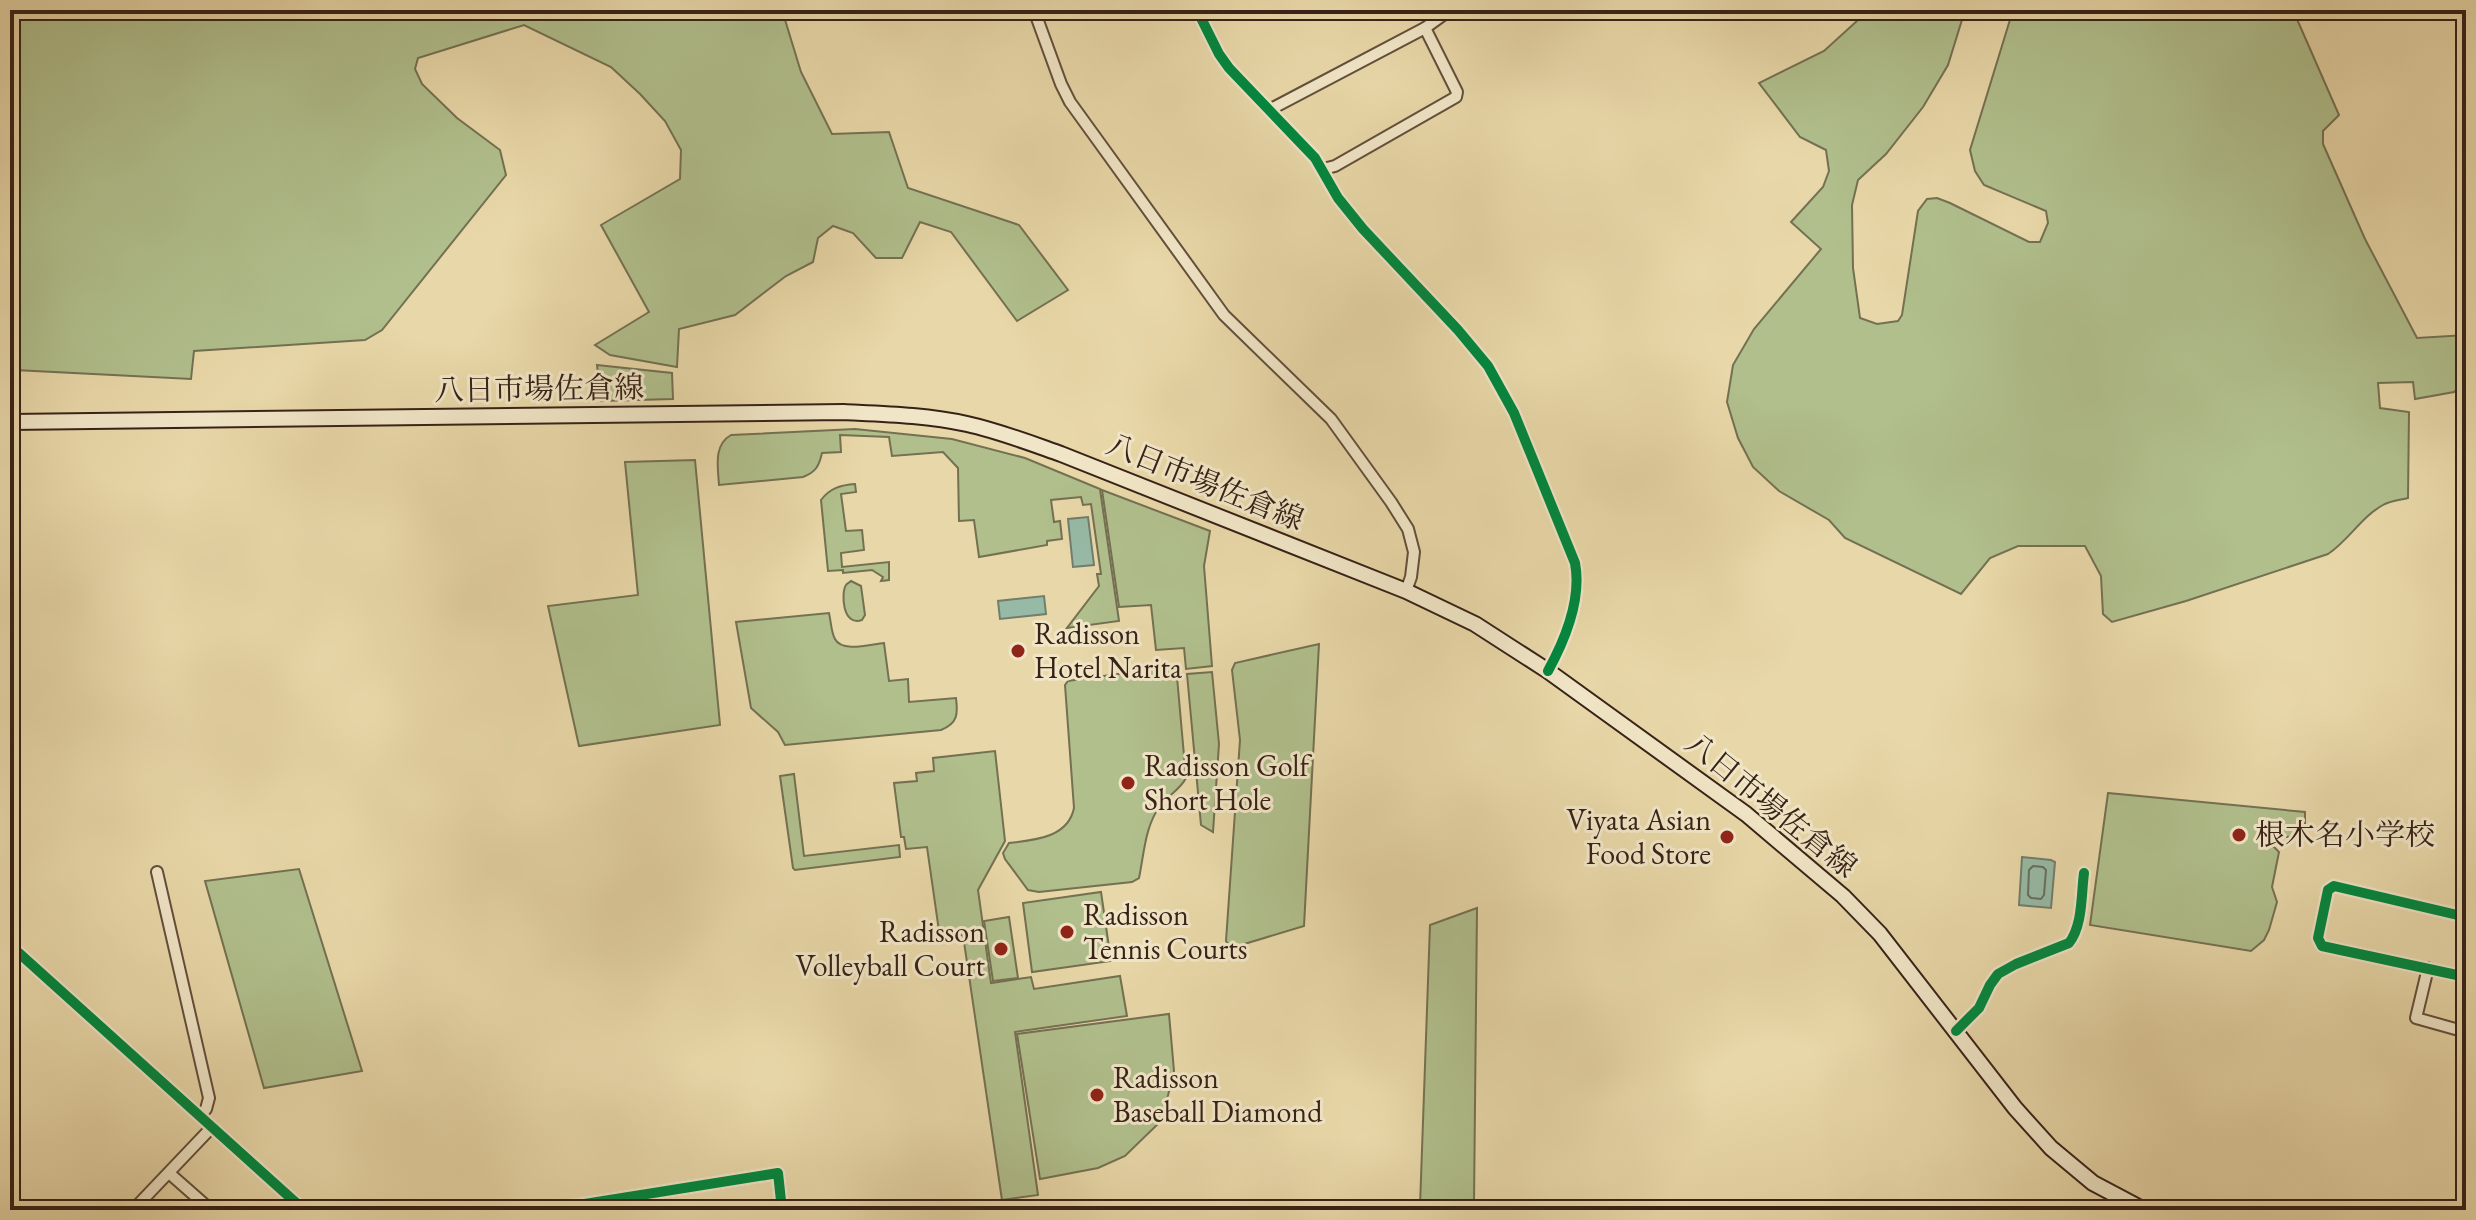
<svg xmlns="http://www.w3.org/2000/svg" width="2476" height="1220" font-family="'EB Garamond','Noto Serif JP',serif">
	<style>
		.green { fill: #b0bf8c; stroke: #747052; stroke-width: 2 }
		.water { fill: #97baa6; stroke: #717d6d; stroke-width: 2 }
		.lines { fill: none; stroke-linecap: round; stroke-linejoin: round }
		.shore { stroke: #676e5e; stroke-width: 2 }
		.minor-casing { stroke: #634f3b; stroke-width: 14 }
		.secondary-casing { stroke: #372217; stroke-width: 18 }
		.minor { stroke: #f0e5c6; stroke-width: 10 }
		.secondary { stroke: #f0e5c6; stroke-width: 14 }
		.cycleway-casing { stroke: #f0e5c6; stroke-width: 15 }
		.cycleway { stroke: #00873e; stroke-width: 10 }
		.poi-dot { fill: #8f2418; stroke: #f0e5c6; stroke-width: 3 }
		.labels { text-anchor: middle; stroke-width: 6; stroke-linejoin: round; paint-order: stroke }
		.street-label { font-size: 30px; fill: #372217; stroke: #f0e5c6 }
		.poi-label { font-size: 30px; fill: #372217; stroke: #f0e5c6; text-anchor: start }
	</style>
	<rect width="100%" height="100%" fill="#e8d7a8"/>
	<filter id="stains"><feTurbulence type="fractalNoise" baseFrequency=".0025" numOctaves="4"/><feColorMatrix values="0 0 0 0 .2 0 0 0 0 .09 0 0 0 0 .02 0 0 0 .5 -.17"/></filter>
	<radialGradient id="worn" r=".72"><stop offset=".6" stop-color="#630" stop-opacity="0"/><stop offset="1" stop-color="#630" stop-opacity=".3"/></radialGradient>
	<g class="green">
		<polygon points="10,10 782,10 801,72 832,134 889,132 908,188 1019,225 1068,290 1017,321 951,232 920,222 902,258 876,258 853,233 833,226 818,238 813,262 786,276 735,315 679,329 677,367 610,355 595,345 649,312 601,225 680,179 681,150 665,121 640,94 611,67 524,25 418,58 415,69 422,84 457,118 500,150 506,175 382,330 365,340 194,351 191,379 15,370 10,353"/>
		<path d="M1869,10H1965L1948,65L1923,107L1886,154L1858,180L1852,205L1853,268L1860,318L1877,324L1898,321L1902,315L1918,211L1927,199L1937,198L1950,203L2029,242H2040L2048,223L2046,211L1984,185L1975,171L1970,150L2013,10H2293L2339,115L2323,131V144L2365,239L2417,338L2466,335V380L2454,392L2415,399L2413,382L2378,383L2380,408L2409,412L2408,498C2400,500 2390,501 2383,505C2361,517 2349,540 2328,554L2186,601L2112,622L2103,614L2101,576L2085,546H2018L1990,558L1961,594L1845,538L1829,520L1779,491L1753,467L1738,438L1727,402L1733,365L1754,329L1821,249L1791,222L1823,187L1829,171L1826,150L1800,137L1759,83L1824,51Z"/>
		<polygon points="597,365 672,373 673,399 601,401"/>
		<path d="M855,429L952,439L1025,458L1100,489L1119,621L1067,628L1099,586L1097,574H1101L1091,504L1083,505L1081,497L1051,500L1054,522L1060,521L1062,539L1047,541V545L979,557L974,520L959,521L958,468L943,452L892,456L889,437L840,435L841,452L822,453C819,466 816,472 803,477L719,485C718,468 713,445 731,435Z"/>
		<polygon points="695,460 720,725 579,746 548,606 638,595 625,462"/>
		<path d="M855,484L856,492L841,494L846,531L862,530L864,550L841,553L842,567L889,562V580L881,581L883,577L872,570L843,573V570L828,571L821,500C830,488 841,485 855,484Z"/>
		<polygon points="1102,490 1210,531 1204,566 1212,666 1186,669 1184,648 1156,650 1151,605 1119,607"/>
		<path d="M851,581L861,586L865,615L862,620C842,627 841,592 846,585C847,583 849,583 851,581Z"/>
		<path d="M829,613C831,621 831,632 835,639C842,653 871,644 884,643L889,681L908,679L909,702L956,698C958,714 958,723 941,730L785,745L778,732L751,708L736,622Z"/>
		<polygon points="1319,644 1304,926 1231,948 1226,941 1240,740 1232,670 1235,663"/>
		<path d="M1168,667L1175,671L1177,677L1186,778C1180,790 1168,795 1160,806C1145,826 1144,854 1139,878L1132,882L1039,892L1028,890L1005,859L1003,853L1009,843C1034,840 1068,838 1074,808L1065,685L1068,681Z"/>
		<polygon points="1212,672 1219,744 1213,832 1201,825 1187,674"/>
		<polygon points="995,751 1005,841 978,890 991,983 1031,977 1034,989 1120,976 1127,1016 1015,1032 1038,1195 1002,1200 963,935 940,938 927,847 906,849 904,837 901,837 894,783 917,781 916,773 934,771 933,758"/>
		<polygon points="794,774 804,856 899,845 900,857 795,870 793,868 780,776"/>
		<polygon points="2108,793 2305,812 2305,838 2274,836 2270,839 2272,845 2279,852 2272,887 2277,902 2269,930 2264,940 2251,951 2090,925"/>
		<polygon points="299,869 362,1071 264,1088 205,881"/>
		<polygon points="1101,892 1111,961 1032,972 1023,903"/>
		<polygon points="1477,908 1474,1203 1420,1206 1430,925"/>
		<polygon points="1009,917 1018,978 993,981 984,921"/>
		<polygon points="1169,1014 1174,1071 1162,1120 1125,1156 1098,1168 1040,1179 1017,1034"/>
	</g>
	<g class="water">
		<polygon points="1088,517 1094,565 1073,567 1068,519"/>
		<polygon points="1044,596 1046,614 1000,619 998,601"/>
		<polygon points="2022,857 2051,860 2055,862 2051,908 2019,905"/>
	</g>
	<g class="lines">
		<polygon class="shore" points="2033,866 2043,867 2046,870 2044,895 2041,899 2031,898 2028,895 2029,870"/>
		<defs>
			<g id="minor">
				<polyline points="1034,10 1061,84 1070,102 1224,315 1331,419 1391,502 1408,529 1414,552 1411,577 1406,591"/>
				<path d="M1197,10L1219,54L1229,68L1315,158L1338,198L1363,229L1458,330L1488,366L1514,413L1575,563C1582,600 1565,640 1548,671"/>
				<polyline points="1271,109 1425,28 1450,10"/>
				<polyline points="1323,169 1335,166 1456,97 1457,92 1425,28"/>
				<polyline points="157,872 209,1098 206,1109 200,1116"/>
				<polyline points="2466,917 2334,886 2328,890 2318,938 2322,946 2466,977"/>
				<polyline points="10,945 304,1210"/>
				<polyline points="2428,968 2416,1018 2466,1032"/>
				<path d="M1956,1031L1979,1008L1990,985L1998,974L2016,964L2069,943C2083,925 2081,895 2084,873"/>
				<polyline points="169,1173 211,1210"/>
				<polyline points="133,1210 212,1127"/>
				<polyline points="547,1210 778,1173 782,1210"/>
			</g>
			<path id="secondary" d="M10,422L844,412C885,414 927,415 967,424C999,431 1030,443 1061,454L1406,591L1475,624L1548,671L1746,814L1843,896L1880,934L2015,1108L2051,1148L2093,1183L2144,1210"/>
		</defs>
		<use href="#minor" class="minor-casing"/>
		<use href="#secondary" class="secondary-casing"/>
		<use href="#minor" class="minor"/>
		<use href="#secondary" class="secondary"/>
		<defs>
			<g id="cycleway">
				<path d="M1197,10L1219,54L1229,68L1315,158L1338,198L1363,229L1458,330L1488,366L1514,413L1575,563C1582,600 1565,640 1548,671"/>
				<polyline points="2466,917 2334,886 2328,890 2318,938 2322,946 2466,977"/>
				<polyline points="10,945 304,1210"/>
				<path d="M1956,1031L1979,1008L1990,985L1998,974L2016,964L2069,943C2083,925 2081,895 2084,873"/>
				<polyline points="547,1210 778,1173 782,1210"/>
			</g>
		</defs>
		<use href="#cycleway" class="cycleway-casing"/>
		<use href="#cycleway" class="cycleway"/>
	</g>
	<g class="poi-dot">
		<circle cx="1018" cy="651" r="8"/>
		<circle cx="1128" cy="783" r="8"/>
		<circle cx="2239" cy="835" r="8"/>
		<circle cx="1727" cy="837" r="8"/>
		<circle cx="1067" cy="932" r="8"/>
		<circle cx="1001" cy="949" r="8"/>
		<circle cx="1097" cy="1095" r="8"/>
	</g>
	<g class="labels">
		<g class="street-label">
			<text transform="translate(539 389) rotate(-1)" y="10">八日市場佐倉線</text>
			<text transform="translate(1205 482) rotate(22)" y="10">八日市場佐倉線</text>
			<text transform="translate(1771 805) rotate(39)" y="10">八日市場佐倉線</text>
		</g>
		<g class="poi-label">
			<text x="1034" y="644">Radisson<tspan x="1034" dy="34">Hotel Narita</tspan></text>
			<text x="1144" y="776">Radisson Golf<tspan x="1144" dy="34">Short Hole</tspan></text>
			<text x="1711" y="830" text-anchor="end">Viyata Asian<tspan x="1711" dy="34">Food Store</tspan></text>
			<text x="2255" y="845">根木名小学校</text>
			<text x="1083" y="925">Radisson<tspan x="1083" dy="34">Tennis Courts</tspan></text>
			<text x="985" y="942" text-anchor="end">Radisson<tspan x="985" dy="34">Volleyball Court</tspan></text>
			<text x="1113" y="1088">Radisson<tspan x="1113" dy="34">Baseball Diamond</tspan></text>
		</g>
	</g>
	<rect width="2476" height="1220" fill="none" stroke="#e8d7a8" stroke-width="40"/>
	<rect x="12" y="12" width="2452" height="1196" fill="none" stroke="#372217" stroke-width="4"/>
	<rect x="20" y="20" width="2436" height="1180" fill="none" stroke="#372217" stroke-width="2"/>
	<rect width="100%" height="100%" filter="url(#stains)"/>
	<rect width="100%" height="100%" fill="url(#worn)"/>
</svg>
